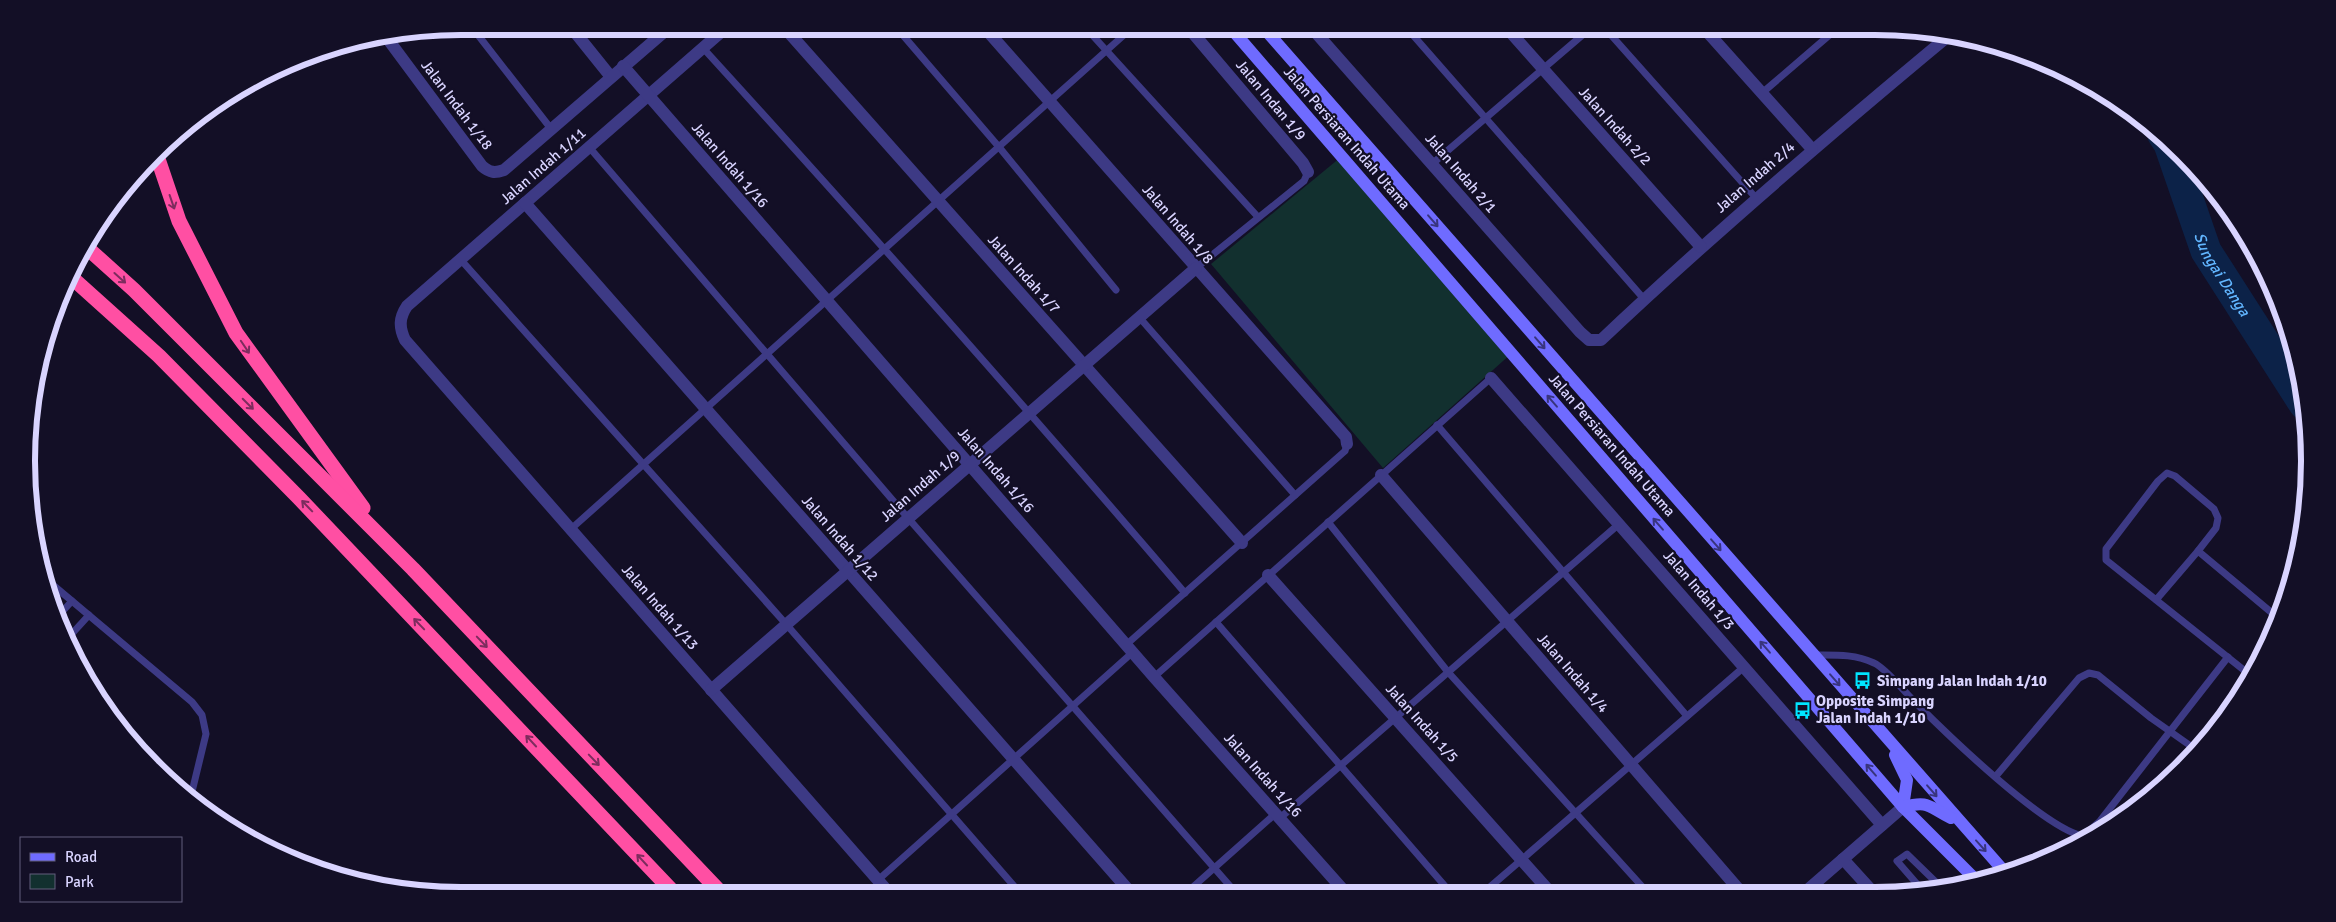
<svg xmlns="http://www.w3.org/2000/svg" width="2336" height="922" font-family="Signika,sans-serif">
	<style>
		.green { fill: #12302f }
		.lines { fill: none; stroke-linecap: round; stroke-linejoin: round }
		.river { stroke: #0c2248; stroke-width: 31 }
		.lane { stroke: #3d3a85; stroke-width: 7 }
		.street { stroke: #3d3a85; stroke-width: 12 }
		.secondary { stroke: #6f6bff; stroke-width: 12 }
		.highway { stroke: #ff4fa3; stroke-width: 15 }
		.oneway { stroke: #7d2c5e }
		.oneway2 { stroke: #38347d }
		.labels { text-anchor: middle; stroke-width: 4.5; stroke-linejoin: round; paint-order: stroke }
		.street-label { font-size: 15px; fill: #d9d4ff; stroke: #130f26 }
		.poi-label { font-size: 15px; font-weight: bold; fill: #d9d4ff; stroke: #130f26; text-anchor: start }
		.water-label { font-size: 16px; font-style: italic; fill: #62b6ff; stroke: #130f26 }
		.rim { fill: none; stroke: #d9d4ff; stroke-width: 6 }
	</style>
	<rect width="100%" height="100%" fill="#130f26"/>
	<polygon class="green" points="1341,157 1512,353 1383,468 1211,264"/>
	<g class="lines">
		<path class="river" id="s1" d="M2163,135L2169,144L2206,251L2304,404"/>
		<g class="lane">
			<polyline points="471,26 552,130"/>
			<polyline points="895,26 999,147 1116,290"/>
			<polyline points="1084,26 1258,217"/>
			<polyline points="1405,26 1644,299"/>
			<polyline points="1603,26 1756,198"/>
			<path d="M703,48C866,227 1027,408 1185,593"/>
			<polyline points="1762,93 1840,26"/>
			<polyline points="589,147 908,518 1237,894"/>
			<polyline points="1432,164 1593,26"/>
			<polyline points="461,260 786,624 1021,894"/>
			<polyline points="1196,268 1304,181 1308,172"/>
			<polyline points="1139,317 1295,495"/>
			<polyline points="1437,425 1687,716"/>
			<polyline points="1328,522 1448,672 1648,893"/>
			<polyline points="571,529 1134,26"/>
			<polyline points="2198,551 2278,618"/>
			<polyline points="47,580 192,702 202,715 206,734 190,800"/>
			<polyline points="2156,600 2198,551 2216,528 2218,518 2214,509 2175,476 2167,473 2158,481 2106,549 2106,560 2250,675"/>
			<polyline points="60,614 72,601"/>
			<polyline points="1216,622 1451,893"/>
			<polyline points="69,637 89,615"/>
			<polyline points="1127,644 1345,451 1347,444"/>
			<path d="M1815,655C1836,655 1855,654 1874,663C1886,668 1907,695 1918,705C1949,736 2044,828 2083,836L2100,821L2228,657"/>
			<polyline points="1154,677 1491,378"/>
			<polyline points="1996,776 2079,678 2089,673 2098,675 2151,718 2195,749"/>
			<polyline points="1280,818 1619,524"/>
			<polyline points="878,880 1133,652"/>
			<polyline points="1924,892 1897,861 1907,854 1943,889"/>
			<polyline points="1483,893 1744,667"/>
			<polyline points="1185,894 1275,814"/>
		</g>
		<g class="street">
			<polyline points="570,26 611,77"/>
			<path d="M728,26L407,306C399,318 399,327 405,340L891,895"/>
			<polyline points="783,26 1242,543"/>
			<polyline points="983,26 1346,437 1347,444"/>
			<polyline points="1187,26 1303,163 1308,172"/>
			<path d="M1310,26L1580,332L1589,340H1601C1712,235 1828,136 1946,38"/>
			<polyline points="1505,26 1701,247"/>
			<polyline points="1702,26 1812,149"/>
			<path d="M387,38L482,166C490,173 495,173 504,170L671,26"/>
			<polyline points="623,66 1154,677 1346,893"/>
			<polyline points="525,203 1132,894"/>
			<polyline points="1491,378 1882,825"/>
			<polyline points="1381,475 1741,892"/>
			<polyline points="1268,575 1551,893"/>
			<polyline points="711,690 1196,268"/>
			<polyline points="1843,859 1873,892"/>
			<polyline points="1805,892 1903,807"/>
		</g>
		<g class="secondary">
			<polyline points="1229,26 1903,807 1975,879"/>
			<polyline points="1262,26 2003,870"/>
			<polyline points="1895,755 1907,780 1903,807"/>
			<path d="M1903,807C1930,800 1928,807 1951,818"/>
		</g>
		<g class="highway">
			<polyline points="157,156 179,221 236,333 363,508"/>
			<polyline points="84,245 134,290 413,569 723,895"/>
			<polyline points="70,276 159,356 299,498 676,895"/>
		</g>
	</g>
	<defs><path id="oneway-shaft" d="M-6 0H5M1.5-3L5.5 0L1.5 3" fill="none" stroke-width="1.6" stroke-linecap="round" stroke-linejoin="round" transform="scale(1.25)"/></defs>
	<g class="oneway">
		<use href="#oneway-shaft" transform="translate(172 202) rotate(71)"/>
		<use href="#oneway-shaft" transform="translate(120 278) rotate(42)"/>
		<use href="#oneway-shaft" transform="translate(245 347) rotate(56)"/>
		<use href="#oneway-shaft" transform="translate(248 404) rotate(45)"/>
		<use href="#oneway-shaft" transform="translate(307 506) rotate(-134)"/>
		<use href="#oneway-shaft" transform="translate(419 624) rotate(-134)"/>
		<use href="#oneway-shaft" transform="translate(482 642) rotate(46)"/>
		<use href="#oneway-shaft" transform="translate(531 741) rotate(-133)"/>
		<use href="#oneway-shaft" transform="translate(594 760) rotate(46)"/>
		<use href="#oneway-shaft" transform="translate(642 860) rotate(-133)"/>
	</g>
	<g class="oneway2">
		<use href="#oneway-shaft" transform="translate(1433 221) rotate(49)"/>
		<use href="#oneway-shaft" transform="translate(1540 343) rotate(49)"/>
		<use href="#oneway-shaft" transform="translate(1552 401) rotate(-131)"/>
		<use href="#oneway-shaft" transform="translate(1658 524) rotate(-131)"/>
		<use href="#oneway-shaft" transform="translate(1716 545) rotate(49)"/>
		<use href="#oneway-shaft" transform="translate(1765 647) rotate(-131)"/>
		<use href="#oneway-shaft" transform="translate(1835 680) rotate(49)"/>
		<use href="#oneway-shaft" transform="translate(1871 770) rotate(-131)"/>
		<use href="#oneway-shaft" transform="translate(1932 791) rotate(49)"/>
		<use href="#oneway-shaft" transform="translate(1981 846) rotate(48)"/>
	</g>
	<defs>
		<symbol id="bus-bare" viewBox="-9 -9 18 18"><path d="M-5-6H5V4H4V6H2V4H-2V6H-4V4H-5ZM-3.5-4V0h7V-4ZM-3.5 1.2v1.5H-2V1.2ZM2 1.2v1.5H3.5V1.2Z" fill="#00e5ff" stroke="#130f26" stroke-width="2.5" paint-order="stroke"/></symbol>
	</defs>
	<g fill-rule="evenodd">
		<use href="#bus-bare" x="1850" y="668" width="25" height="25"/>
		<use href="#bus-bare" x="1790" y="698" width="25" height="25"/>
	</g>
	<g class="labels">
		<g class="street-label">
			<text transform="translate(1271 100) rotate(50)" y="5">Jalan Indan 1/9</text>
			<text transform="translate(457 105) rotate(53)" y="5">Jalan Indah 1/18</text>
			<text transform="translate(1615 126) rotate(48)" y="5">Jalan Indah 2/2</text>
			<text transform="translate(1347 138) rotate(49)" y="5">Jalan Persiaran Indah Utama</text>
			<text transform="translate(730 165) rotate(49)" y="5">Jalan Indah 1/16</text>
			<text transform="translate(543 166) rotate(-41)" y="5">Jalan Indah 1/11</text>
			<text transform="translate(1461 173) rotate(49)" y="5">Jalan Indah 2/1</text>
			<text transform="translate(1755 177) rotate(-41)" y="5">Jalan Indah 2/4</text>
			<text transform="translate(1178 224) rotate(49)" y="5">Jalan Indah 1/8</text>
			<text transform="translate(1024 274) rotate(48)" y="5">Jalan Indah 1/7</text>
			<text transform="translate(1612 445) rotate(49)" y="5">Jalan Persiaran Indah Utama</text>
			<text transform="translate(996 470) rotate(49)" y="5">Jalan Indah 1/16</text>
			<text transform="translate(920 486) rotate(-41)" y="5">Jalan Indah 1/9</text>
			<text transform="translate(840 538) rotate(49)" y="5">Jalan Indah 1/12</text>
			<text transform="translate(1699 590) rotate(49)" y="5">Jalan Indah 1/3</text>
			<text transform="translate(660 607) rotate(49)" y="5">Jalan Indah 1/13</text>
			<text transform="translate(1573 673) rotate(49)" y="5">Jalan Indah 1/4</text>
			<text transform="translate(1422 723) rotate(48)" y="5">Jalan Indah 1/5</text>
			<text transform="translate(1263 775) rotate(48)" y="5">Jalan Indah 1/16</text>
		</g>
		<g class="poi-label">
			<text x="1877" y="686">Simpang Jalan Indah 1/10</text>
			<text x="1816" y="706">Opposite Simpang<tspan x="1816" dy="17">Jalan Indah 1/10</tspan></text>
		</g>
		<g class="water-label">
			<text dy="6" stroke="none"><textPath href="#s1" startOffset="152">Sungai Danga</textPath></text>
		</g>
	</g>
	<path d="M0 0H2336V922H0ZM461 35H1875A426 426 0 0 1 2301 461V461A426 426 0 0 1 1875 887H461A426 426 0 0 1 35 461V461A426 426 0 0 1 461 35Z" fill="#130f26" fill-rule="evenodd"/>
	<path class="rim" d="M461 35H1875A426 426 0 0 1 2301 461V461A426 426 0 0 1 1875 887H461A426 426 0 0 1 35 461V461A426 426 0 0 1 461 35Z"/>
	<rect x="20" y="837" width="162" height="65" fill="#130f26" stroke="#625e7d"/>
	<rect x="30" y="853" width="25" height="8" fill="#6f6bff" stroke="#625e7d"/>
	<text x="65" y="862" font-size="15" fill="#d9d4ff">Road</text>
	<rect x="30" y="874" width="25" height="15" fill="#12302f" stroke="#625e7d"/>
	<text x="65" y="887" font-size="15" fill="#d9d4ff">Park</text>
</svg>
